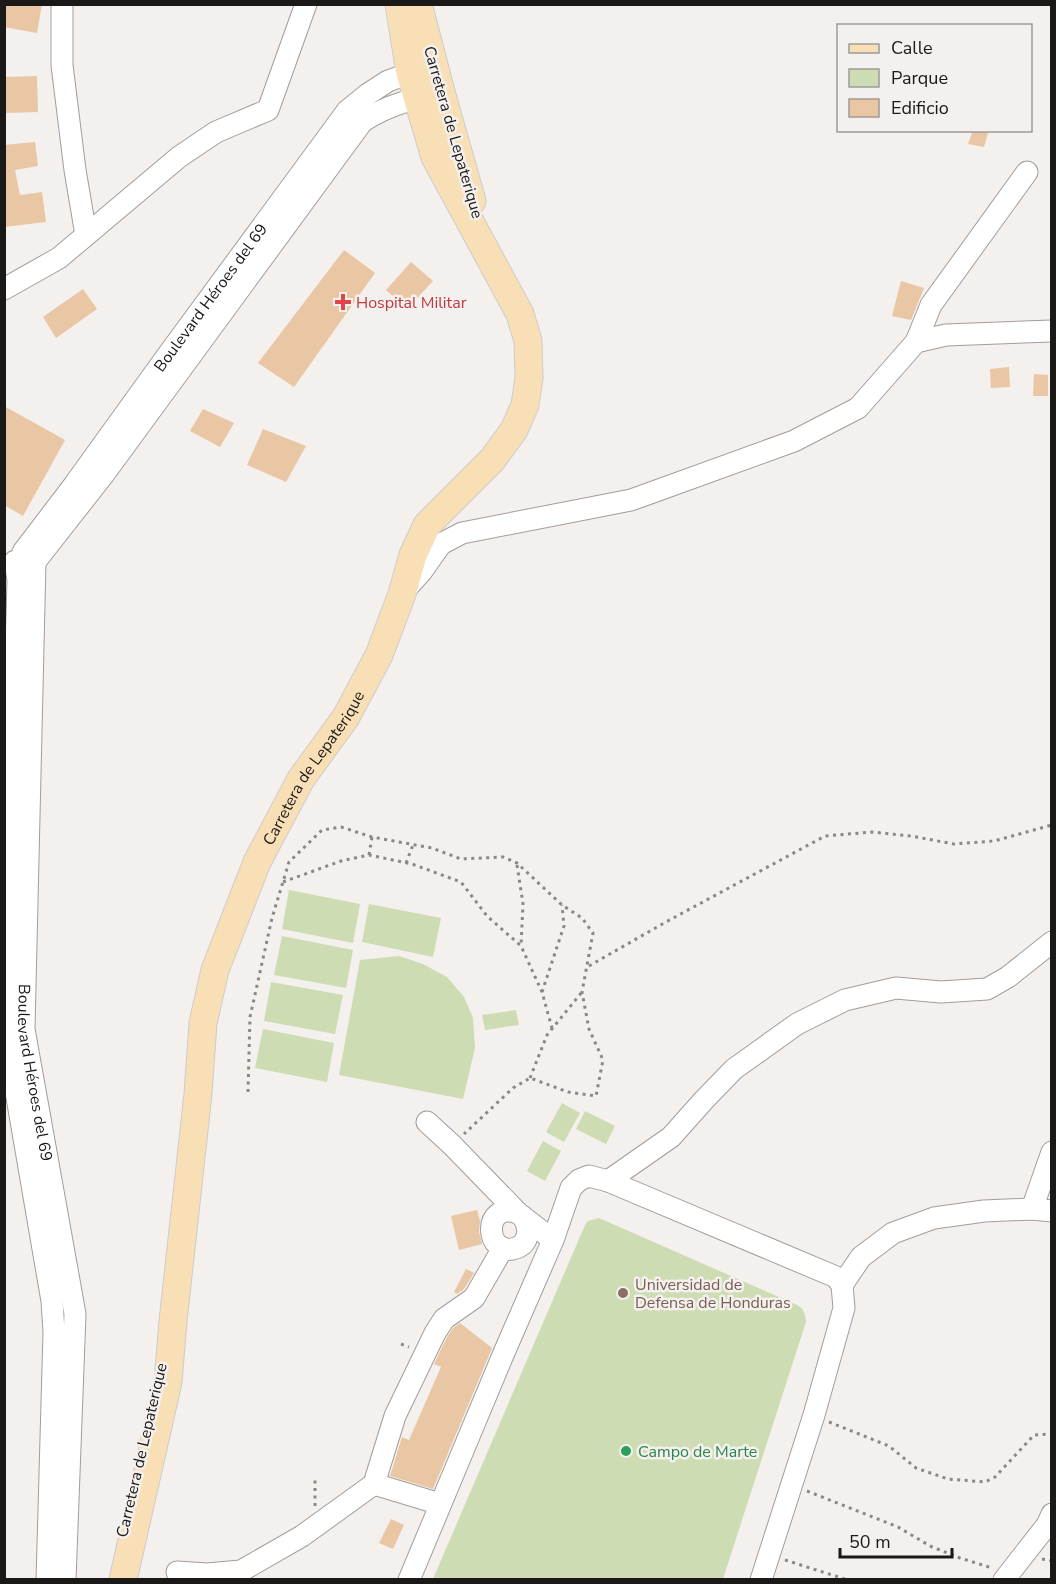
<svg xmlns="http://www.w3.org/2000/svg" width="1056" height="1584" font-family="'Nunito Sans',sans-serif">
	<style>
		.green { fill: #cddcb3 }
		.building { fill: #e9c6a4 }
		.lines { fill: none; stroke-linecap: round; stroke-linejoin: round }
		.minor-casing { stroke: #a29d9b; stroke-width: 23 }
		.major-casing { stroke: #cdcccc; stroke-width: 29 }
		.path { stroke: #8a8785; stroke-width: 3; stroke-dasharray: 3 4.5; stroke-linecap: butt }
		.minor { stroke: #fff; stroke-width: 21 }
		.major { stroke: #f8dfb6; stroke-width: 27 }
		.health-dot { fill: #e0444e; stroke: #f4f0ed; stroke-width: 2 }
		.education-dot { fill: #8d6e63; stroke: #f4f0ed; stroke-width: 2 }
		.leisure-dot { fill: #2e9e5b; stroke: #f4f0ed; stroke-width: 2 }
		.labels { text-anchor: middle; stroke-width: 5; stroke-linejoin: round; paint-order: stroke }
		.street-label { font-size: 16px; fill: #1b1918; stroke: #f4f0ed }
		.health-label { font-size: 16px; fill: #be3a42; stroke: #f4f0ed; text-anchor: start }
		.education-label { font-size: 16px; fill: #785e54; stroke: #f4f0ed; text-anchor: start }
		.leisure-label { font-size: 16px; fill: #27864d; stroke: #f4f0ed; text-anchor: start }
	</style>
	<rect width="100%" height="100%" fill="#f4f0ed"/>
	<g class="green">
		<polygon points="289,890 360,904 353,943 282,929"/>
		<polygon points="369,904 441,918 433,957 362,942"/>
		<polygon points="282,936 353,950 346,988 274,975"/>
		<polygon points="399,956 423,964 447,977 464,997 473,1018 475,1048 463,1099 339,1075 360,960"/>
		<polygon points="271,982 343,995 335,1034 264,1021"/>
		<polygon points="516,1010 519,1025 485,1030 482,1015"/>
		<polygon points="263,1029 334,1043 327,1082 255,1068"/>
		<polygon points="562,1103 580,1113 564,1142 546,1132"/>
		<polygon points="585,1111 615,1126 606,1144 576,1129"/>
		<polygon points="543,1141 561,1151 545,1181 527,1171"/>
		<path d="M599,1218L797,1305C804,1309 805,1313 806,1322L723,1579H433L585,1225L588,1221Z"/>
	</g>
	<g class="building">
		<polygon points="4,4 42,4 37,33 4,27"/>
		<polygon points="37,76 38,112 4,113 4,77"/>
		<polygon points="973,130 989,130 984,147 968,144"/>
		<polygon points="35,142 38,166 15,170 20,195 42,192 46,222 4,227 4,145"/>
		<polygon points="344,250 375,273 294,387 258,363"/>
		<polygon points="411,262 433,281 407,309 386,290"/>
		<polygon points="901,281 924,288 911,320 892,316"/>
		<polygon points="83,289 97,309 56,338 43,317"/>
		<polygon points="1009,367 1010,387 991,388 990,369"/>
		<polygon points="1034,374 1048,375 1048,396 1033,396"/>
		<polygon points="4,406 65,440 23,516 4,505"/>
		<polygon points="203,409 234,423 220,447 190,431"/>
		<polygon points="263,429 306,446 286,482 247,465"/>
		<polygon points="477,1210 480,1221 479,1232 482,1244 459,1250 451,1216"/>
		<polygon points="466,1269 474,1273 464,1289 457,1294 454,1292"/>
		<polygon points="460,1323 492,1348 433,1489 390,1476 402,1437 409,1440 441,1367 434,1364 446,1339 453,1328"/>
		<polygon points="391,1519 404,1525 393,1549 379,1543"/>
	</g>
	<g class="lines">
		<defs>
			<g id="minor">
				<polyline points="62,4 62,65 75,170 86,235"/>
				<polyline points="4,289 59,258 179,157 216,132 268,110 306,4"/>
				<polyline points="916,342 931,305 1027,172"/>
				<path id="s1" d="M31,543L35,562L24,1029L75,1314L65,1580"/>
				<path id="s2" d="M23,552L74,485L167,356L347,111L368,94L388,81L410,73"/>
				<polyline points="15,561 18,580 5,1028 52,1301 54,1332 47,1580"/>
				<path d="M29,569L35,562L104,474L362,122C379,110 397,104 417,98"/>
				<polyline points="404,591 422,571 441,544 462,533 631,500 794,441 858,408 916,342 946,335 1052,331"/>
				<polyline points="427,1122 452,1145 518,1213 553,1240"/>
				<polyline points="608,1181 671,1137 704,1100 734,1069 797,1024 845,1000 896,988 941,992 987,989 1008,977 1052,942"/>
				<polyline points="1032,1209 1052,1152"/>
				<path d="M518,1213C481,1200 485,1259 516,1248C530,1243 530,1227 523,1217"/>
				<polyline points="842,1285 861,1257 893,1233 934,1218 984,1211 1032,1209 1052,1211"/>
				<polyline points="374,1484 395,1416 435,1333 444,1319 474,1298 503,1248"/>
				<polyline points="177,1572 207,1574 241,1571 302,1536 374,1484 440,1504"/>
				<polyline points="409,1580 503,1355 553,1240 571,1188 579,1180 589,1176 608,1181 836,1277 842,1285 844,1308 814,1415 761,1580"/>
				<polyline points="1004,1580 1047,1525 1052,1514"/>
			</g>
			<g id="major">
				<polyline points="418,4 441,92 472,201"/>
				<path id="s3" d="M123,1580L168,1382L173,1321L198,1094L203,1023L215,970L257,862L301,779L346,717L379,655L402,594L413,555L427,525L492,460L514,430L525,405L529,378L528,341L520,314L435,157L410,73L399,4"/>
			</g>
		</defs>
		<use href="#minor" class="minor-casing"/>
		<use href="#major" class="major-casing"/>
		<g class="path">
			<polyline points="369,855 372,837"/>
			<polyline points="406,863 413,845"/>
			<polyline points="517,865 523,904 521,946"/>
			<polyline points="283,882 341,861 369,855 412,864 461,882 487,916 521,946 542,992 552,1028"/>
			<polyline points="589,966 664,923 825,836 872,832 911,836 954,844 994,841 1052,825"/>
			<polyline points="542,992 564,926 562,905"/>
			<polyline points="530,1078 547,1035 582,992"/>
			<polyline points="248,1092 250,1017 272,918 289,862 322,830 341,827 372,837 432,848 461,859 503,857 517,863 562,905 582,918 593,933 582,992 589,1029 603,1060 596,1096 568,1092 530,1078 513,1088 464,1134"/>
			<polyline points="401,1344 409,1347"/>
			<polyline points="829,1422 889,1446 916,1468 948,1479 985,1482 995,1477 1034,1435 1052,1434"/>
			<polyline points="807,1491 898,1527 930,1546 960,1558 992,1568"/>
			<polyline points="315,1506 315,1478"/>
			<polyline points="1042,1559 1052,1561"/>
			<polyline points="785,1560 848,1580"/>
		</g>
		<use href="#minor" class="minor"/>
		<use href="#major" class="major"/>
	</g>
	<path class="health-dot" d="M340 293h6v6h6v6h-6v6h-6v-6h-6v-6h6z"/>
	<circle class="education-dot" cx="623" cy="1293" r="6"/>
	<circle class="leisure-dot" cx="626" cy="1451" r="6"/>
	<g class="labels">
		<g class="street-label">
			<text transform="translate(454 132) rotate(74)" y="6">Carretera de Lepaterique</text>
			<text dy="6" stroke="none"><textPath href="#s2" startOffset="316">Boulevard Héroes del 69</textPath></text>
			<text dy="6" stroke="none"><textPath href="#s3" startOffset="844">Carretera de Lepaterique</textPath></text>
			<text dy="6" stroke="none"><textPath href="#s1" startOffset="531">Boulevard Héroes del 69</textPath></text>
			<text transform="translate(141 1450) rotate(-77)" y="6">Carretera de Lepaterique</text>
		</g>
		<g class="health-label">
			<text x="356" y="308">Hospital Militar</text>
		</g>
		<g class="education-label">
			<text x="635" y="1290">Universidad de<tspan x="635" dy="18">Defensa de Honduras</tspan></text>
		</g>
		<g class="leisure-label">
			<text x="638" y="1457">Campo de Marte</text>
		</g>
	</g>
	<rect width="1056" height="1584" fill="none" stroke="#1b1918" stroke-width="12"/>
	<rect x="837" y="24" width="195" height="108" fill="#f4f0ed" stroke="#9d9a98" stroke-width="1.5"/>
	<rect x="849" y="44" width="30" height="9" fill="#f8dfb6" stroke="#9d9a98" stroke-width="1.5"/>
	<text x="891" y="54" font-size="18" fill="#1b1918">Calle</text>
	<rect x="849" y="69" width="30" height="18" fill="#cddcb3" stroke="#9d9a98" stroke-width="1.5"/>
	<text x="891" y="84" font-size="18" fill="#1b1918">Parque</text>
	<rect x="849" y="99" width="30" height="18" fill="#e9c6a4" stroke="#9d9a98" stroke-width="1.5"/>
	<text x="891" y="114" font-size="18" fill="#1b1918">Edificio</text>
	<path d="M840 1548v9h112v-9" fill="none" stroke="#1b1918" stroke-width="3"/>
	<text x="849" y="1548" font-size="18" fill="#1b1918" stroke="#f4f0ed" stroke-width="4.5" paint-order="stroke">50 m</text>
</svg>
